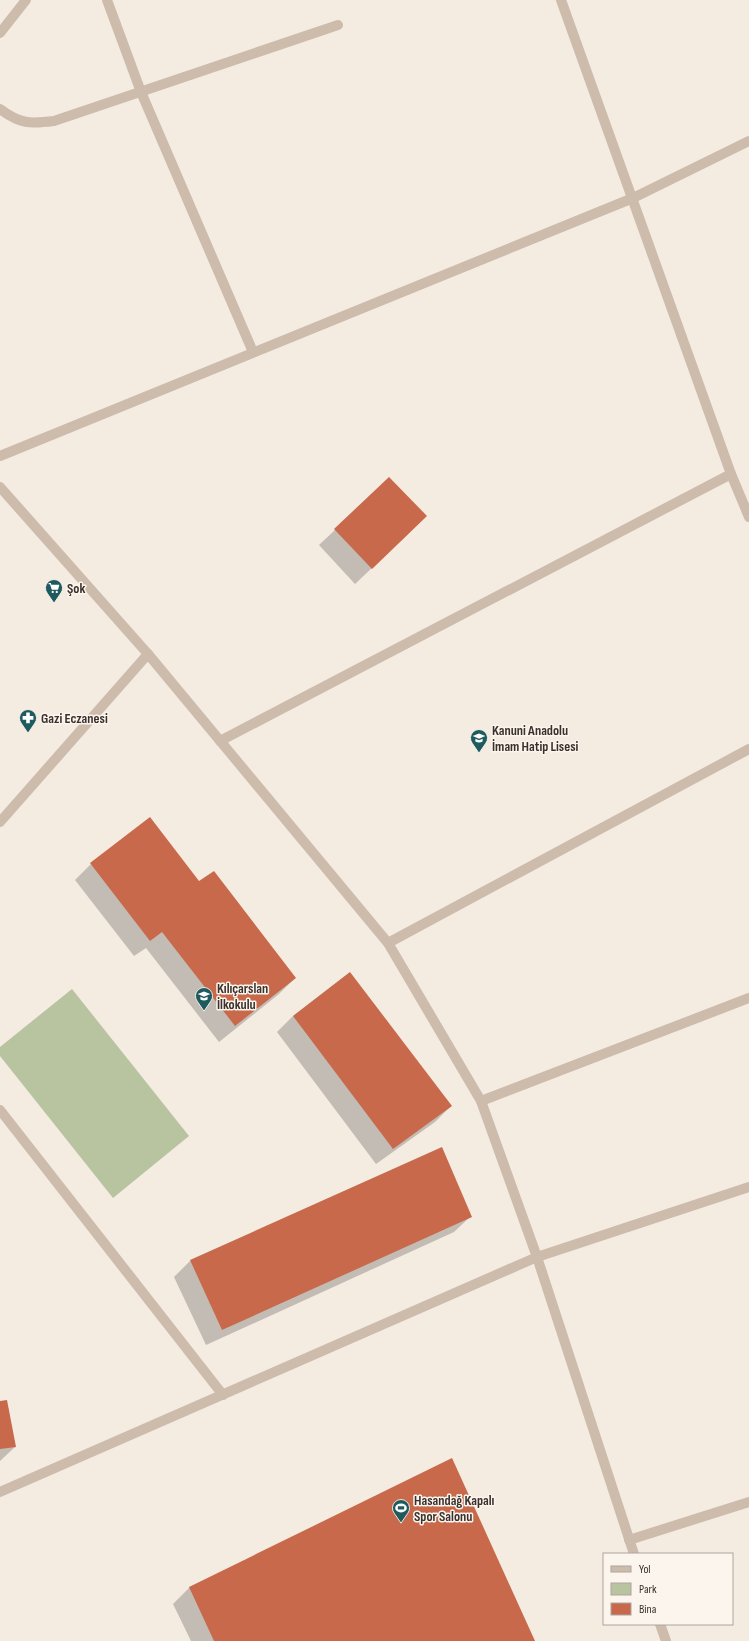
<svg xmlns="http://www.w3.org/2000/svg" width="749" height="1641" font-family="'Sofia Sans Condensed',sans-serif">
	<style>
		.green { fill: #b8c4a0 }
		.shadow { fill: #0003 }
		.building { fill: #c8694b }
		.lines { fill: none; stroke-linecap: round; stroke-linejoin: round }
		.minor { stroke: #cdbbac; stroke-width: 10 }
		.labels { text-anchor: middle; stroke-width: 3; stroke-linejoin: round; paint-order: stroke }
		.poi-label { font-size: 14px; font-weight: bold; fill: #3b302b; stroke: #fbf5ee; text-anchor: start }
	</style>
	<rect width="100%" height="100%" fill="#f4ebe1"/>
	<polygon class="green" points="72,989 189,1136 113,1198 0,1056 0,1047"/>
	<g class="shadow">
		<polygon points="335,530 410,532 355,584 319,545"/>
		<polygon points="91,864 199,882 295,978 279,994 219,1042 146,948 134,956 75,880"/>
		<polygon points="349,973 451,1106 435,1122 376,1164 277,1032 293,1016"/>
		<polygon points="442,1148 470,1217 454,1232 206,1345 174,1277 190,1261"/>
		<polygon points="0,1402 15,1447 0,1461"/>
		<polygon points="452,1460 534,1641 191,1641 173,1604 189,1588"/>
	</g>
	<g class="building">
		<polygon points="389,477 427,516 372,569 334,529"/>
		<polygon points="150,817 199,881 214,871 296,978 235,1026 162,932 150,941 90,863"/>
		<polygon points="350,972 452,1106 393,1149 293,1016"/>
		<polygon points="442,1147 472,1217 222,1330 190,1260"/>
		<polygon points="7,1400 16,1447 0,1449 0,1401"/>
		<polygon points="452,1458 535,1641 214,1641 189,1587"/>
	</g>
	<g class="lines">
		<g class="minor">
			<polyline points="107,0 141,92 253,352"/>
			<polyline points="561,0 731,474 749,517"/>
			<polyline points="0,33 26,0"/>
			<path d="M0,109C20,124 30,124 54,121L338,25"/>
			<polyline points="0,456 633,198 749,141"/>
			<polyline points="0,487 148,654 388,943 481,1101 537,1257 634,1554"/>
			<polyline points="220,741 731,474"/>
			<polyline points="0,822 148,654"/>
			<polyline points="388,943 749,749"/>
			<polyline points="481,1101 749,998"/>
			<polyline points="0,1110 223,1395"/>
			<polyline points="0,1492 537,1257 749,1187"/>
			<polyline points="629,1540 749,1502"/>
			<polyline points="660,1624 666,1641"/>
		</g>
	</g>
	<defs>
		<symbol id="supermarket-pin" viewBox="-11 -11 22 30"><path d="M0 17L-7.5 6A9.5 9.5 0 1 1 7.5 6Z" fill="#1f5a5e" stroke="#fbf5ee"/><path d="M-6-5.5h2.5l.6 2H6L4.5 2H-2.5L-4.4-4H-6ZM-1.5 3.2a1.3 1.3 0 1 0 .1 0ZM3 3.2a1.3 1.3 0 1 0 .1 0Z" fill="#fff"/></symbol>
		<symbol id="pharmacy-pin" viewBox="-11 -11 22 30"><path d="M0 17L-7.5 6A9.5 9.5 0 1 1 7.5 6Z" fill="#1f5a5e" stroke="#fbf5ee"/><path d="M-2-6h4v4h4v4h-4v4h-4v-4h-4v-4h4Z" fill="#fff"/></symbol>
		<symbol id="school-pin" viewBox="-11 -11 22 30"><path d="M0 17L-7.5 6A9.5 9.5 0 1 1 7.5 6Z" fill="#1f5a5e" stroke="#fbf5ee"/><path d="M0-5L7-2L0 1L-7-2ZM-4 1L0 2.5L4 1V4Q0 6-4 4Z" fill="#fff"/></symbol>
		<symbol id="stadium-pin" viewBox="-11 -11 22 30"><path d="M0 17L-7.5 6A9.5 9.5 0 1 1 7.5 6Z" fill="#1f5a5e" stroke="#fbf5ee"/><path d="M0-5a6.5 5 0 1 0 0 10a6.5 5 0 1 0 0-10ZM-3.5-1.8h7v3.6h-7Z" fill="#fff"/></symbol>
	</defs>
	<g fill-rule="evenodd">
		<use href="#supermarket-pin" x="44" y="578" width="20" height="27"/>
		<use href="#pharmacy-pin" x="18" y="708" width="20" height="27"/>
		<use href="#school-pin" x="469" y="728" width="20" height="27"/>
		<use href="#school-pin" x="194" y="986" width="20" height="27"/>
		<use href="#stadium-pin" x="391" y="1498" width="20" height="27"/>
	</g>
	<g class="labels">
		<g class="poi-label">
			<text x="67" y="593">Şok</text>
			<text x="41" y="723">Gazi Eczanesi</text>
			<text x="492" y="735">Kanuni Anadolu<tspan x="492" dy="16">İmam Hatip Lisesi</tspan></text>
			<text x="217" y="993">Kılıçarslan<tspan x="217" dy="16">İlkokulu</tspan></text>
			<text x="414" y="1505">Hasandağ Kapalı<tspan x="414" dy="16">Spor Salonu</tspan></text>
		</g>
	</g>
	<rect x="603" y="1553" width="130" height="72" fill="#fbf5ee" stroke="#aea6a0"/>
	<rect x="611" y="1566" width="20" height="6" fill="#cdbbac" stroke="#aea6a0"/>
	<text x="639" y="1573" font-size="12" fill="#3b302b">Yol</text>
	<rect x="611" y="1583" width="20" height="12" fill="#b8c4a0" stroke="#aea6a0"/>
	<text x="639" y="1593" font-size="12" fill="#3b302b">Park</text>
	<rect x="611" y="1603" width="20" height="12" fill="#c8694b" stroke="#aea6a0"/>
	<text x="639" y="1613" font-size="12" fill="#3b302b">Bina</text>
</svg>
